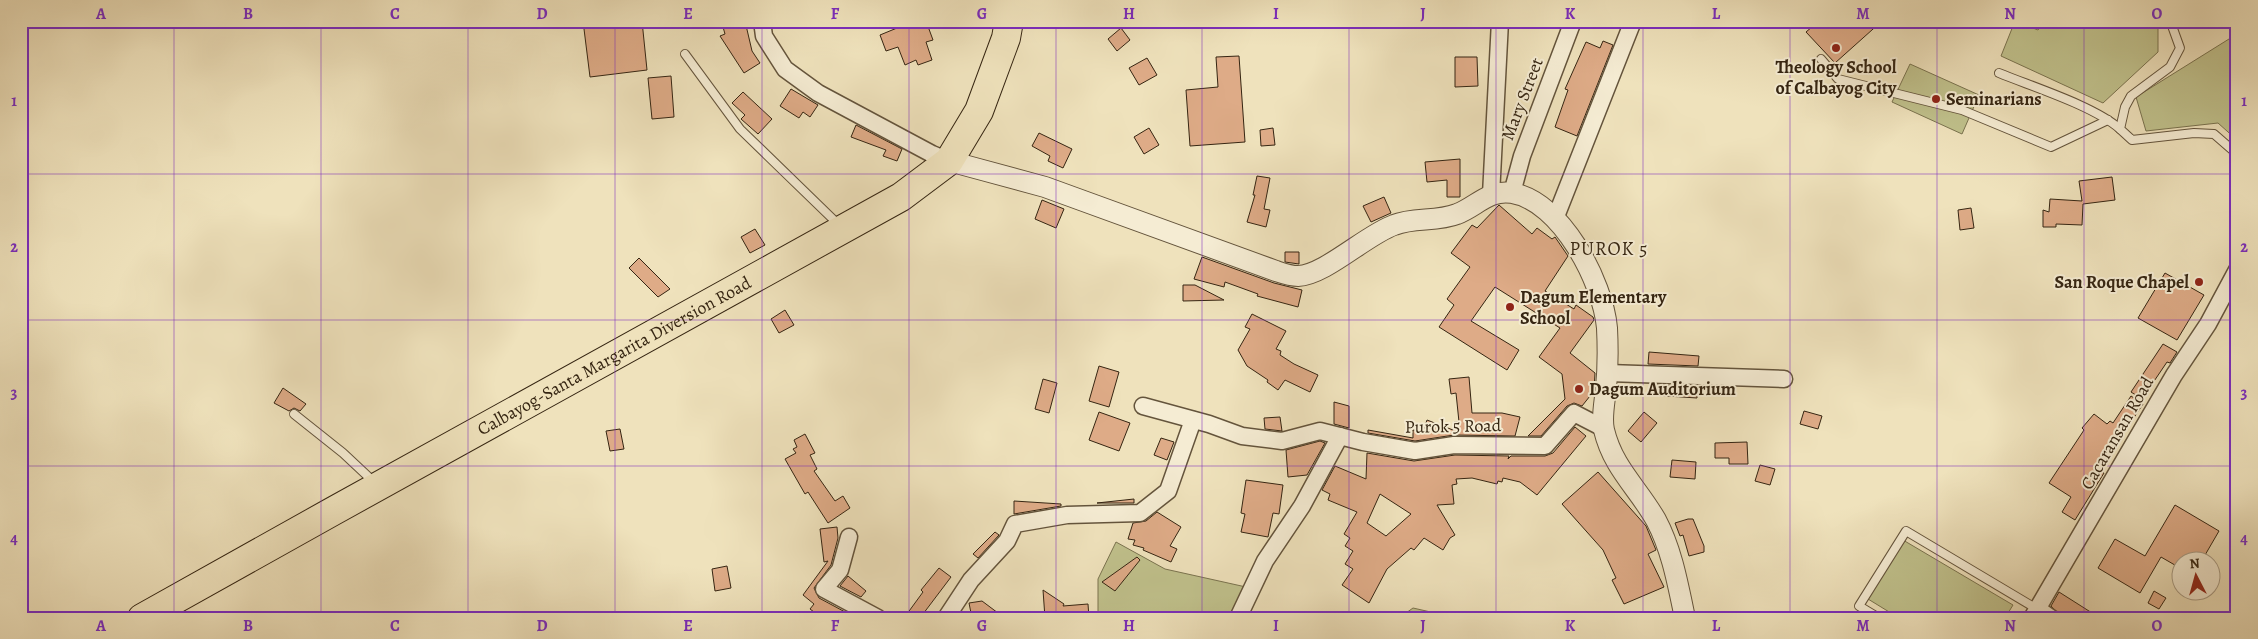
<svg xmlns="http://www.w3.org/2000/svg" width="2258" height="639" font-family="Alegreya,serif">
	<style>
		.green { fill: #c0c18c; stroke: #7a734f }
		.building { fill: #deab87; stroke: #352512; fill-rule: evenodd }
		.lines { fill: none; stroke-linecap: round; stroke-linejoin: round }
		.service-casing { stroke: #64543c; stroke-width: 10 }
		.minor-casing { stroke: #64543c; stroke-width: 19 }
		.tertiary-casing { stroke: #64543c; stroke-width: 22 }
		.trunk-casing { stroke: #352512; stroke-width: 30 }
		.service { stroke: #f5ecd3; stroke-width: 8 }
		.minor { stroke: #f5ecd3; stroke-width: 16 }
		.tertiary { stroke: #f5ecd3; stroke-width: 20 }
		.trunk { stroke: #efe2bc; stroke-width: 28 }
		.grid { fill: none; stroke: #7b2cbf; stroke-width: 1; stroke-opacity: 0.55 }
		.poi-dot { fill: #8f2418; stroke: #f5ecd3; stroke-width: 2 }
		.labels { text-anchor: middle; stroke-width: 4; stroke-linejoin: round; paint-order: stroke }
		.poi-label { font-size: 18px; font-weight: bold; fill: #352512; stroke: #f5ecd3; text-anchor: start }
		.street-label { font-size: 18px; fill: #352512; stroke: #f5ecd3 }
		.neighbourhood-label { font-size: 19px; letter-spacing: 1px; fill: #352512; stroke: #f5ecd3 }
		.neatline { fill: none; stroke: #7b2cbf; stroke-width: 2 }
		.grid-label { font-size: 16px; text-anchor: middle; font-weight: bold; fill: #7b2cbf }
	</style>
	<rect width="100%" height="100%" fill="#efe2bc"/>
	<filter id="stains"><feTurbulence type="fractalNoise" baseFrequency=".004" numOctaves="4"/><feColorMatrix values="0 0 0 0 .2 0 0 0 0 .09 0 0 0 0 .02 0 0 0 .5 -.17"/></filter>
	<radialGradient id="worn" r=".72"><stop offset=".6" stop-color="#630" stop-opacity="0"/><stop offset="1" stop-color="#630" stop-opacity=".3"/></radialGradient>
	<g class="green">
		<polygon points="2015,21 2038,30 2045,21 2148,21 2158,27 2158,52 2103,103 2001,56"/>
		<polygon points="2237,34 2237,140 2218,123 2146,131 2136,97"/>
		<polygon points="1910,64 1979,95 1962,134 1892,102"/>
		<polygon points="1903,540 2013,605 2005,618 1899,618 1868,599"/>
		<polygon points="1116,542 1165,569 1246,587 1232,618 1098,618 1098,579"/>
		<polygon points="1413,608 1457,618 1399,618"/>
	</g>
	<g class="building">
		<polygon points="583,21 642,21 647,70 590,77"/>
		<polygon points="745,21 752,51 760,63 744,73 720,36 725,34 723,27"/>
		<polygon points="914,21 926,21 933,40 926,42 932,60 918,65 916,60 905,65 898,47 886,51 880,35"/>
		<polygon points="1819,21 1882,21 1835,63 1806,32"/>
		<polygon points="1121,28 1130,40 1117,51 1108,39"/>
		<polygon points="1603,41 1613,45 1577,136 1555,127 1568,90 1565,89 1586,42 1600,48"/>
		<polygon points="1239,56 1245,142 1190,146 1186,90 1218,87 1216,57"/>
		<polygon points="1455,57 1477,57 1478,86 1455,87"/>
		<polygon points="1147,58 1157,75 1139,85 1129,68"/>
		<polygon points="671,76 674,117 652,119 648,78"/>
		<polygon points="791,89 818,105 810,117 803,112 799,118 780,106"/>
		<polygon points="743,92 772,119 758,134 741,119 745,115 732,103"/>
		<polygon points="856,125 902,149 897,161 883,156 886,150 851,137"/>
		<polygon points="1149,128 1159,145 1144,154 1134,137"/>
		<polygon points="1273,128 1275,145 1261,146 1260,130"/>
		<polygon points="1039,133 1072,149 1063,168 1048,161 1050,156 1032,146"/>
		<polygon points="1460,159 1460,197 1447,197 1447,180 1427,182 1425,162"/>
		<polygon points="1257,176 1270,178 1264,209 1270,210 1266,227 1247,222 1255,195 1253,195"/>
		<polygon points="2112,177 2115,200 2083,204 2082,225 2056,224 2056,227 2043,227 2043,210 2049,212 2050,199 2082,201 2079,181"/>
		<polygon points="1384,197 1391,213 1371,222 1363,206"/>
		<polygon points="1042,200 1064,209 1056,228 1035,219"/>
		<polygon points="1499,205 1532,234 1537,228 1552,239 1555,237 1568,256 1545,291 1574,309 1576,305 1593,317 1594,320 1570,353 1595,373 1594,391 1582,406 1574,403 1567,406 1541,436 1528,436 1565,399 1562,374 1539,357 1560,328 1495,287 1471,321 1519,350 1507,370 1439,327 1454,305 1447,299 1470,267 1451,253 1472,225 1477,228"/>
		<polygon points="1971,208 1974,228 1960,230 1958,210"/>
		<polygon points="755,229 765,245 750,253 741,237"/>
		<polygon points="1285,252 1299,252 1299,264 1285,262"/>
		<polygon points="1202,257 1274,283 1302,290 1298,307 1257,296 1258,294 1225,282 1224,287 1194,279"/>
		<polygon points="639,258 670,289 658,297 629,268"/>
		<polygon points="2165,273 2204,295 2177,340 2138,318"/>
		<polygon points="1183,285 1195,285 1224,300 1183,301"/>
		<polygon points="785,310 794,325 779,333 771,319"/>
		<polygon points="1252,314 1286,331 1276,349 1281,351 1280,355 1294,364 1318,375 1310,392 1285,380 1278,390 1267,382 1268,380 1247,366 1238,350 1250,329 1245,327"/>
		<polygon points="2163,344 2177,352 2170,363 2167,362 2142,399 2131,392"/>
		<polygon points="1649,352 1699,356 1698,366 1648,364"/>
		<polygon points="1099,366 1119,372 1109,407 1089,401"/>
		<polygon points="1469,377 1472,413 1502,413 1520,417 1515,436 1454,435 1415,441 1368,433 1368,430 1413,438 1413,430 1423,431 1427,420 1453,430 1454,422 1459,422 1456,393 1451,394 1449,379"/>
		<polygon points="1043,379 1057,383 1049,413 1035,409"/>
		<polygon points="1653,385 1697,386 1697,398 1652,395"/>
		<polygon points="283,388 306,404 300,411 294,408 289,411 274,403"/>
		<polygon points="2131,396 2143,404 2117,443 2113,440 2095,468 2104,473 2075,520 2062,512 2071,497 2049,483 2084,430 2082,428 2094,414 2107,424 2110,421 2113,423"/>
		<polygon points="1334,402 1349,406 1349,428 1334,424"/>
		<polygon points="1804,411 1822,416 1818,429 1800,424"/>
		<polygon points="1099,412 1130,423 1119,451 1089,440"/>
		<polygon points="1644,412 1657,423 1641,442 1628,431"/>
		<polygon points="1280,417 1282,431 1265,429 1264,418"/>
		<path d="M1575,427L1586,436L1537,495L1520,482L1503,478L1502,482L1498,481L1497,484L1472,478L1456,479L1457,484L1452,485L1454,504L1437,505L1455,535L1450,538L1443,550L1424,538L1414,550L1411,548L1387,569L1369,603L1342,585L1353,569L1345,564L1353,551L1345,546L1350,538L1344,534L1357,512L1328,500L1330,494L1322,490L1335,466L1366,479L1367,453L1414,461L1455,455L1509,456L1508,459L1511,456H1545L1553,453ZM1380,494L1411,514L1386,536L1367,523Z"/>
		<polygon points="620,429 624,449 610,451 606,431"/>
		<polygon points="805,434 815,453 810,455 817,469 814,471 835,501 843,496 850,508 828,523 808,492 805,494 785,459 796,453 793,449 797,447 794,440"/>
		<polygon points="1161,438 1174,442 1167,460 1154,455"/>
		<polygon points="1320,441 1325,443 1307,475 1288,477 1286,450"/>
		<polygon points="1747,442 1748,464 1729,464 1729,458 1715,458 1715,443"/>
		<polygon points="1672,460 1696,462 1695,479 1670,477"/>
		<polygon points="1760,465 1775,469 1770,485 1755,481"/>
		<polygon points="1598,472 1646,526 1656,550 1648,554 1664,587 1624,604 1612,580 1616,578 1603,550 1562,504"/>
		<polygon points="1246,480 1283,485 1279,514 1273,513 1268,537 1241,532 1245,514 1241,513"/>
		<polygon points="1134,499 1134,503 1097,503"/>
		<polygon points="1014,501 1061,504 1061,506 1014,514"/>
		<polygon points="2175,505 2219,531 2201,562 2180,562 2180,568 2161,557 2140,593 2098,568 2115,539 2145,556"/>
		<polygon points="1157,512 1181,527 1170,546 1177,549 1171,562 1143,550 1144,548 1133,545 1135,540 1128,539 1133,523 1146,521"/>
		<polygon points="1688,519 1693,519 1704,546 1704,552 1689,556 1683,535 1680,536 1675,523"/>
		<polygon points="837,527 838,538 831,565 814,588 819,598 847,613 843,618 822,618 810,609 814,604 803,595 828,561 824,562 820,529"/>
		<polygon points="995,532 999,535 978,558 973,554"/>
		<polygon points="1137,557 1140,560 1115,591 1102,582"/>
		<polygon points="727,566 731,588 715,591 712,569"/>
		<polygon points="939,568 951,577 920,618 904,618 923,592 921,590"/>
		<polygon points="848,576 866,591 861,597 840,586"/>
		<polygon points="1043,590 1064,604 1063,606 1088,604 1089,618 1045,618"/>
		<polygon points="2154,591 2166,598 2159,609 2148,603"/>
		<polygon points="2059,592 2100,618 2062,618 2051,606"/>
		<polygon points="982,601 998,613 972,618 969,603"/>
	</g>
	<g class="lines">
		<defs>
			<g id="service">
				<polyline points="2168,21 2171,23 2180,48 2170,67 2131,96 2125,107 2120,129 2132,140 2194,133 2214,134 2237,154"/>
				<polyline points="685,54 740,129 840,226"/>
				<polyline points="1821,59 1838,79 1962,110 2051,147 2108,120"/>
				<path d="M1999,73C2033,87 2094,106 2120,129"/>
				<polyline points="294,414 343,453 375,483"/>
				<polyline points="1879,618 1859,606 1906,531 2037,609"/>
			</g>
			<g id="minor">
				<polyline points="762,21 764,36 785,69 818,93 932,154 949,161"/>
				<polyline points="1512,193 1522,156 1573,21"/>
				<polyline points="1491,195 1500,21"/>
				<polyline points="1555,219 1633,21"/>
				<polyline points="1608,373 1784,379"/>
				<polyline points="1143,406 1209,424 1242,436 1282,441 1320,431 1363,442 1415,451 1454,445 1545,446 1574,413 1603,428"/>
				<polyline points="849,537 840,570 824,589 878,618"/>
				<polyline points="2038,609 2051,618"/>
				<polyline points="946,618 971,580 1007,541 1015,524 1067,515 1140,513 1168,491 1193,420"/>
				<polyline points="1238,618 1265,561 1302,506 1340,436"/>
				<polyline points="2032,618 2174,375 2208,324 2237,270"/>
			</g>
			<path id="tertiary" d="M949,161L1045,187L1276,271C1282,273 1290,276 1298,276C1325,275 1366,235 1394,225C1413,217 1437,222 1457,214C1476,207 1489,189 1512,193C1561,201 1603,282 1607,328C1608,348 1608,368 1606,388C1605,401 1601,417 1604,430C1613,468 1638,488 1656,520C1672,550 1678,585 1685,618"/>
			<g id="trunk">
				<path id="s1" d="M142,618C394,476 648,338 901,197L949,161L979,111L1006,38L1009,21"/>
			</g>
		</defs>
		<use href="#service" class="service-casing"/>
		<use href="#minor" class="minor-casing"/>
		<use href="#tertiary" class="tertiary-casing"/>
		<use href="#trunk" class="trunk-casing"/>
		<use href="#service" class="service"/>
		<use href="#minor" class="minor"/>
		<use href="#tertiary" class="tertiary"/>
		<use href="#trunk" class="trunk"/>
	</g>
	<path class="grid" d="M174,21V618M321,21V618M468,21V618M615,21V618M762,21V618M909,21V618M1056,21V618M1202,21V618M1349,21V618M1496,21V618M1643,21V618M1790,21V618M1937,21V618M2084,21V618M21,174H2237M21,320H2237M21,466H2237"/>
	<g class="poi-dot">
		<circle cx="1836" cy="48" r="5"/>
		<circle cx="1936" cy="99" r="5"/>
		<circle cx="2199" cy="282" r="5"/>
		<circle cx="1510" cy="307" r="5"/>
		<circle cx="1579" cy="389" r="5"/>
	</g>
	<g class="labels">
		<g class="poi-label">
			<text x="1836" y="73" text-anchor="middle">Theology School<tspan x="1836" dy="21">of Calbayog City</tspan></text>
			<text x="1946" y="105">Seminarians</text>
			<text x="2189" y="288" text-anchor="end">San Roque Chapel</text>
			<text x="1520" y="303">Dagum Elementary<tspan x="1520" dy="21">School</tspan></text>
			<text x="1589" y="395">Dagum Auditorium</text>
		</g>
		<g class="street-label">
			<text transform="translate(1522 99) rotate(-69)" y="6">Mary Street</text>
			<text dy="6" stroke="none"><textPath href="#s1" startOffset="540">Calbayog-Santa Margarita Diversion Road</textPath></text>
			<text transform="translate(1453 426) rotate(-1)" y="6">Purok 5 Road</text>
			<text transform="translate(2117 433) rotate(-60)" y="6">Cacaransan Road</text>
		</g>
		<g class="neighbourhood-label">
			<text x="1609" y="255">PUROK 5</text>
		</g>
	</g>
	<rect width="2258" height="639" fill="none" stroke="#efe2bc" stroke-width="55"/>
	<g transform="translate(2196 576) rotate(354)"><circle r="24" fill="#f5ecd3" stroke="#a89c86"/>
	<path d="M0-4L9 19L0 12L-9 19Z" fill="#8f2418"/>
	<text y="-8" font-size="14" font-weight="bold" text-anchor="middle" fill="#352512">N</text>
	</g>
	<rect x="28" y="28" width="2202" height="584" class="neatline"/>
	<g class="grid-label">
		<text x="101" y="19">A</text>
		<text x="248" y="19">B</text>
		<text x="395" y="19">C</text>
		<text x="542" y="19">D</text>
		<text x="688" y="19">E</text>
		<text x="835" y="19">F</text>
		<text x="982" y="19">G</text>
		<text x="1129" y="19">H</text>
		<text x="1276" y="19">I</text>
		<text x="1423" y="19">J</text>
		<text x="1570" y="19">K</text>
		<text x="1716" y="19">L</text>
		<text x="1863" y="19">M</text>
		<text x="2010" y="19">N</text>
		<text x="2157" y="19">O</text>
		<text x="14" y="106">1</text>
		<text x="2244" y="106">1</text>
		<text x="14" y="252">2</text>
		<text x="2244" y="252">2</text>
		<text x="14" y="398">3</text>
		<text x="2244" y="398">3</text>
		<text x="14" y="544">4</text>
		<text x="2244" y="544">4</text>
		<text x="101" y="631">A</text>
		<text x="248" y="631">B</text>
		<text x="395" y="631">C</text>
		<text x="542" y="631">D</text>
		<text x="688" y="631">E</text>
		<text x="835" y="631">F</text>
		<text x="982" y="631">G</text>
		<text x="1129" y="631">H</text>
		<text x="1276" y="631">I</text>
		<text x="1423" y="631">J</text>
		<text x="1570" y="631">K</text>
		<text x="1716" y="631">L</text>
		<text x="1863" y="631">M</text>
		<text x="2010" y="631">N</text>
		<text x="2157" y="631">O</text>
	</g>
	<rect width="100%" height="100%" filter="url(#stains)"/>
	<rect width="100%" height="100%" fill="url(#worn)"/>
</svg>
